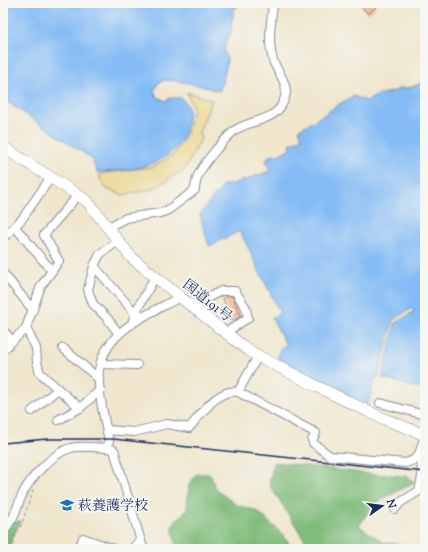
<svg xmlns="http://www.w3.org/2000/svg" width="428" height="552" font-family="'Sorts Mill Goudy','Noto Serif JP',serif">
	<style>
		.forest { fill: #80bc7a; stroke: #4e766c }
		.sand { fill: #eeda9e; stroke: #84847e }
		.water { fill: #85bcf5; stroke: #5076aa }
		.building { fill: #f3b187 }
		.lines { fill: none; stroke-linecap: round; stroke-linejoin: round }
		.minor-casing { stroke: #858a96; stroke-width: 10 }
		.highway-casing { stroke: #858a96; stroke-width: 12 }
		.path { stroke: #858a96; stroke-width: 1; stroke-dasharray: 3 3; stroke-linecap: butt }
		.minor { stroke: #fff; stroke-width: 8 }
		.highway { stroke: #fff; stroke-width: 11 }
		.rail { stroke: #1b2f5e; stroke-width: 1.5 }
		.labels { text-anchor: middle; stroke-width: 4; stroke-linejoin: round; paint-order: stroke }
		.street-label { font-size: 14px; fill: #1b2f5e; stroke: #f6f6f2 }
		.poi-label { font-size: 14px; fill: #1b2f5e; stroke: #f6f6f2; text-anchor: start }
	</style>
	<rect width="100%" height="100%" fill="#f6f6f2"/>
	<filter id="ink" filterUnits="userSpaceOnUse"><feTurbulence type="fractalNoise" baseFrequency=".025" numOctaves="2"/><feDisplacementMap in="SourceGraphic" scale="8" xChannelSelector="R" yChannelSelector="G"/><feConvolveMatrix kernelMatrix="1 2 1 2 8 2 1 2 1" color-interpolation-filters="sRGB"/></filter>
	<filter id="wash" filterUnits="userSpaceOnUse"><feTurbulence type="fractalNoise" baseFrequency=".012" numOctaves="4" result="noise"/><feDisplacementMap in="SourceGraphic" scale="16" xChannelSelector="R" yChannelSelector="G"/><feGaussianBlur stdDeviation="0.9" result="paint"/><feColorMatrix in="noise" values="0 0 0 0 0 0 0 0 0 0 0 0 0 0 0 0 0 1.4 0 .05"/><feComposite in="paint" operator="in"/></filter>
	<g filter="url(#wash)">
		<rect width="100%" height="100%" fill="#efe6cd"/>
		<g class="forest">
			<polygon points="274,462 370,474 408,476 414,482 374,504 359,526 383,542 403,545 409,549 310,549 310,548 269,484"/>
			<polygon points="197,474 210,474 216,489 236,505 257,511 283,535 293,549 177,549 172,526 187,509 189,484"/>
			<polygon points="20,521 12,539 10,549 3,549 3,536 13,522"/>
		</g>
		<polygon class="sand" points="187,92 212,100 199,133 201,139 185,169 153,189 122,195 107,189 102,184 99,174 152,167 173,155 182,142 188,129 193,108"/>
		<g class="water">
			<path d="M3,3H237L238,7L234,9C234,18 230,24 231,33C229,35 224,47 224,50C224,53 227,56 227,59C227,69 222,81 220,91C207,88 172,77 161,81C157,83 156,87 154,91L157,97L166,101L170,98H181C190,106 189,112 187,123C179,166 133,171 97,172L91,158L3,99Z"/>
			<path d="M425,77V390L382,378L395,324L414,311L412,308L393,320L378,378H375L368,405L278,358L280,349L286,345L272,318L280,313L240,231L209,246L200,215L213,197L222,188V185L233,184L270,171L266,160L269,159L268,157L275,154L276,156L291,148L290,144L302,138L299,129C319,120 334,106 353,96L367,101C372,99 375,96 379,95C387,92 393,93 400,88C410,89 421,85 425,77Z"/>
		</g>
		<g id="blocks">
			<g class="building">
				<polygon points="359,3 373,3 376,7 368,14"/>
				<polygon points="228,296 232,296 241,316 233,321 223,299"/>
			</g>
		</g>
	</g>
	<g filter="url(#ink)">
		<use href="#blocks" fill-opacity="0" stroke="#858a96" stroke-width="1"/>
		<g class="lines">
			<defs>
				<g id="minor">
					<polyline points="15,227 52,271"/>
					<path d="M108,227L126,218L160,213L168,210L195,190C195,186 196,182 197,178C201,166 226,136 237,129C255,118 278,122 285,97C289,86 279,73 274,63C267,44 271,23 273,3"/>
					<polyline points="3,238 22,219 51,177"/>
					<polyline points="118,241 100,254 94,266 88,290 93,304 107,318 119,334"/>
					<polyline points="94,266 135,313 132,324"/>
					<polyline points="3,273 33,310"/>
					<polyline points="191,306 221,291 235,291 246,308 248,318 225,333"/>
					<polyline points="139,314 135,313 155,277"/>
					<polyline points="26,328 36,348 37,362 40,373 80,408 100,390"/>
					<polyline points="3,330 12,341"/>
					<polyline points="63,348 99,379"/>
					<polyline points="3,350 26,328 41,286 59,261 44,235 78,195"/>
					<polyline points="100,364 137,365"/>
					<path d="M238,392L316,433L312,440L313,443L330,456L405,463C422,459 420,449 425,435"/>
					<polyline points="380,403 425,415"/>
					<polyline points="32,411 58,389"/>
					<polyline points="58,420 80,408"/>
					<path d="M107,430L134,432L167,424L189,428C201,415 217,388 238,392L258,356"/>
					<path d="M108,448L109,441C105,423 95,381 100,365C109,328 150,314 180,297"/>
					<polyline points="395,509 401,502 419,491 422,477 421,454"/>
					<path d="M3,531C14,521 17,506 23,493C31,477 54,452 71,448C78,446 86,447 93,447C100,448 107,447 114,450L143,548L145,549"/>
					<polyline points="79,549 83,538 114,549"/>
					<polyline points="132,549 140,540"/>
				</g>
				<polyline id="highway" points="3,147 78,195 87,201 131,257 180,297 244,347 258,356 318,387 382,418 425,435"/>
			</defs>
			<use href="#minor" class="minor-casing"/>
			<use href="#highway" class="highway-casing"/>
			<polyline class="path" points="12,549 13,540 17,531 21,526 34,488"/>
			<use href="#minor" class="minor"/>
			<use href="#highway" class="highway"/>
			<polyline class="rail" points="3,443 47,439 113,439 425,472"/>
		</g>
	</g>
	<defs>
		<symbol id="school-bare" viewBox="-9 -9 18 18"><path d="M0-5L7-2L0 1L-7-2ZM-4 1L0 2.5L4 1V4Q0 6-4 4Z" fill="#1f6fb2" stroke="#f6f6f2" stroke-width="2.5" paint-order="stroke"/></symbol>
	</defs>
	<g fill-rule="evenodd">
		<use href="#school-bare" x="57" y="495" width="20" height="20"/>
	</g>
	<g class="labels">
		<g class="street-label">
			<text transform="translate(208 300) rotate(38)" y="5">国道191号</text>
		</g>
		<g class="poi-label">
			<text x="78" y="510">萩養護学校</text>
		</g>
	</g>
	<rect width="428" height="552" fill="none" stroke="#f6f6f2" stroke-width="16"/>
	<g transform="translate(382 506) rotate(76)" stroke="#f6f6f2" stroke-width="3" paint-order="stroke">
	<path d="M0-3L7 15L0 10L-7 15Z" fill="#1b2f5e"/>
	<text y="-6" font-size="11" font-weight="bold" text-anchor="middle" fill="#1b2f5e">N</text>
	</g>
</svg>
